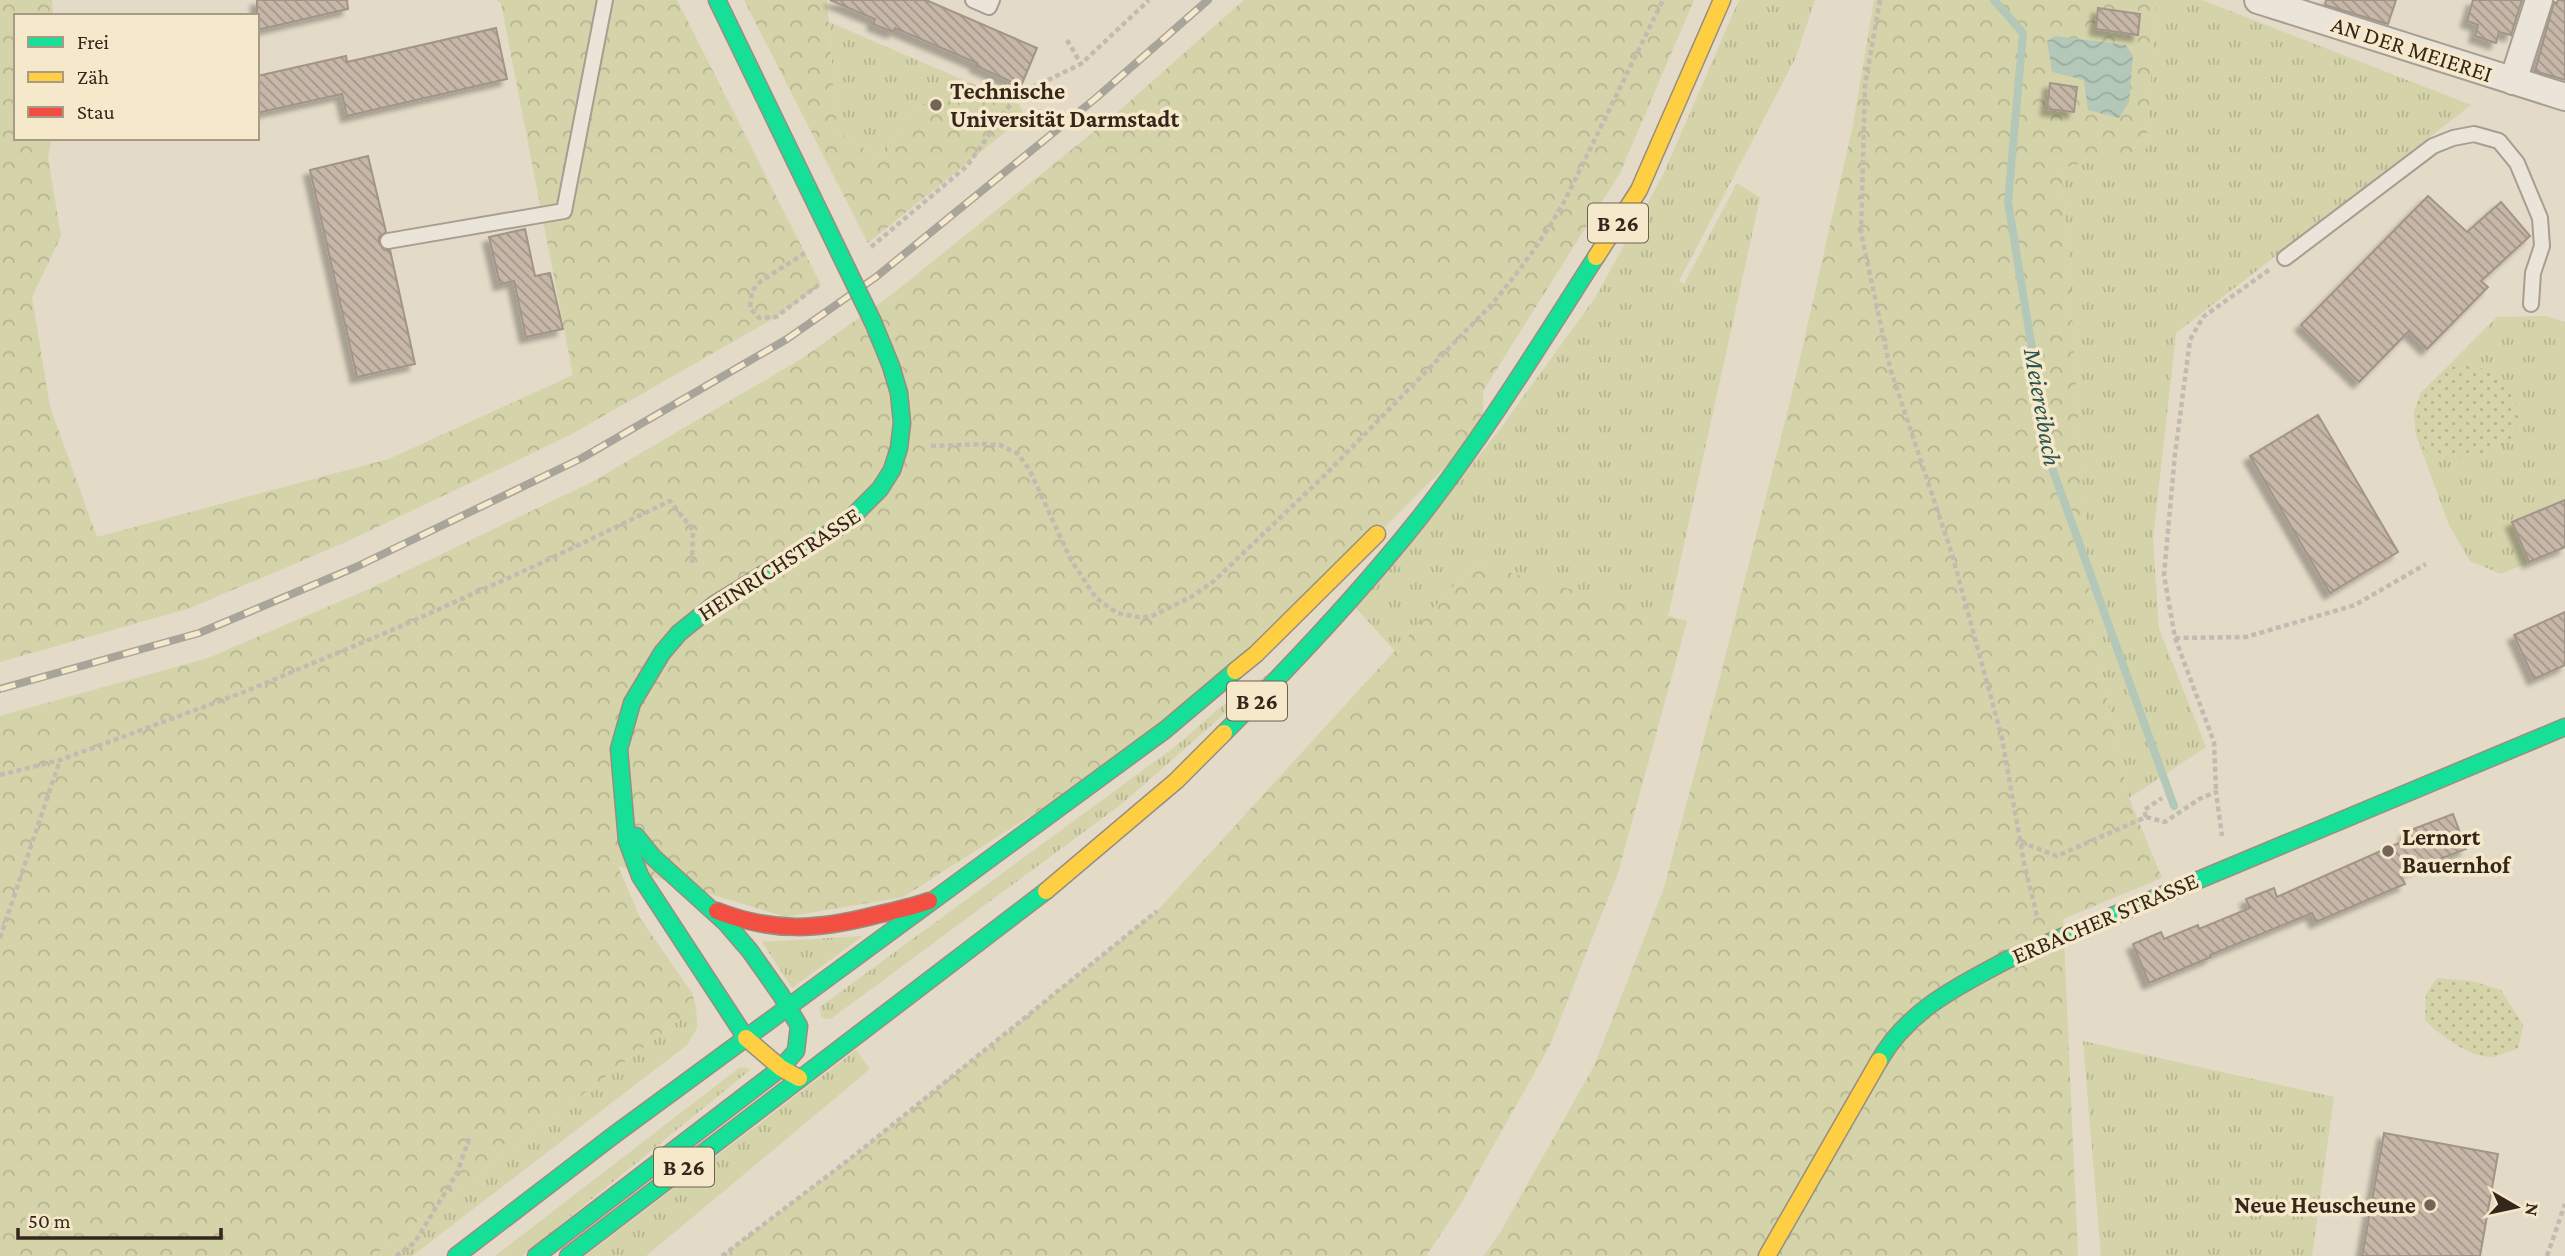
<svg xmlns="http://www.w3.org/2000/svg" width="2565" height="1256" font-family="'Crimson Pro',serif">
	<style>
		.grass { fill: url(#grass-tufts) }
		.forest { fill: url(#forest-crowns) }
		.garden { fill: url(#garden-dots) }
		.water { fill: url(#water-waves) }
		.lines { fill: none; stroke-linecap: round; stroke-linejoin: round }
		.stream { stroke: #b4c8ba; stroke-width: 8 }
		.building { fill: url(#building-back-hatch); stroke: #a29587; stroke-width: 2; filter: url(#shadow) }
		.lane-casing { stroke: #a79e91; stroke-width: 18 }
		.street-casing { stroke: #a79e91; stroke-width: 30 }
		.fast-casing { stroke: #978e81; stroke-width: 19 }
		.slow-casing { stroke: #978e81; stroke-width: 19 }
		.jam-casing { stroke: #978e81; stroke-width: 19 }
		.path { stroke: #c3bbb1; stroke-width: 4.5; stroke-dasharray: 5 3.5; stroke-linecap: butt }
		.lane { stroke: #ebe4d9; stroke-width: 14 }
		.street { stroke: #ebe4d9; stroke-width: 26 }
		.fast { stroke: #16e098; stroke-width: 16 }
		.slow { stroke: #ffcf43; stroke-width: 16 }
		.jam { stroke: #f24e42; stroke-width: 16 }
		.rail-casing { stroke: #a9a49a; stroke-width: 8 }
		.rail { stroke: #f6e8cb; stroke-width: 5; stroke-dasharray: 16; stroke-linecap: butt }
		.fast-bridge-casing { stroke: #978e81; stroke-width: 19; stroke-linecap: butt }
		.fast-bridge { stroke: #16e098; stroke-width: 16 }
		.poi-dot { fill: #726557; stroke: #f6e8cb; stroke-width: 2.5 }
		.labels { text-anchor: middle; stroke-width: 7; stroke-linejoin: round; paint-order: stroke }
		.shield { fill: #f6e8cb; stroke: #6f604f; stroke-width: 2 }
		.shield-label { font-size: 23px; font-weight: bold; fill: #35261a }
		.street-label { font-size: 24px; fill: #35261a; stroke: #f6e8cb }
		.poi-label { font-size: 24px; font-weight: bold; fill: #35261a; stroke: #f6e8cb; text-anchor: start }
		.water-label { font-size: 26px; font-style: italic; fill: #295551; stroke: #f6e8cb }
	</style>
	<defs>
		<pattern id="grass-tufts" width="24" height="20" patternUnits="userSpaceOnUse" patternTransform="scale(1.75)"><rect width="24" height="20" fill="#d4d3a9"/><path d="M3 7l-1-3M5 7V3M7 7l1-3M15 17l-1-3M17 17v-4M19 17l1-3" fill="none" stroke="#b7b591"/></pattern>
		<pattern id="forest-crowns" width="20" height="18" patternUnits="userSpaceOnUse" patternTransform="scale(1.75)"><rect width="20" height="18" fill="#d4d3a9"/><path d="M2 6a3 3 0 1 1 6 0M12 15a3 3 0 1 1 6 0" fill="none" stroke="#b7b591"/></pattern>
		<pattern id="garden-dots" width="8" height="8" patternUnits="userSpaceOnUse" patternTransform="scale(1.75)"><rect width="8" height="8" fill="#d4d3a9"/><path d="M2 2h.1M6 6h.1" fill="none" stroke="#b7b591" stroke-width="1.8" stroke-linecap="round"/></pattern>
		<pattern id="water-waves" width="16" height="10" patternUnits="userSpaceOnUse" patternTransform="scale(1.75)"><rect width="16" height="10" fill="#b4c8ba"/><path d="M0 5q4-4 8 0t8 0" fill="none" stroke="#9bac9f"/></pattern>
		<pattern id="building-back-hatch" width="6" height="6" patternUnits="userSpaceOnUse" patternTransform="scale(1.75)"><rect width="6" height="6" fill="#c7b7a8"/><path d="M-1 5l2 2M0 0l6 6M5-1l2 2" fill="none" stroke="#a29588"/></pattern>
		<filter id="shadow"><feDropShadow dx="-6" dy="6" stdDeviation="2" flood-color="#0004"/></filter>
	</defs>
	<rect width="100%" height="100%" fill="#e3dac7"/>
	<g class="grass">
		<polygon points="1739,0 1815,0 1796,57 1679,281 1684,284 1737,183 1760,198 1668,617 1475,563 1395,651 1356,608 1498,432 1595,298 1663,175"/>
		<polygon points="2156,0 2202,0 2471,105 2176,333 2153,540 2159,629 2206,747 2129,798 2092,631 2062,168 2146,148"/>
		<polygon points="829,22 970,83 914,108 882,160 837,131"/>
		<polygon points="2545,316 2565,322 2565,500 2512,522 2529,562 2501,574 2470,561 2449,525 2416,435 2414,412 2421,393 2497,317"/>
		<polygon points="1275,669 1123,803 832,1018 826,1019 821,1016 820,1007 1176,746 1217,710"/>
		<polygon points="863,936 792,988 762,942"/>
		<polygon points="696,1007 697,1028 687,1045 412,1256 373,1256"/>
		<polygon points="2083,1041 2334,1097 2312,1256 2101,1256"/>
		<polygon points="856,1050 870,1069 646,1256 585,1256"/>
		<polygon points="745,1067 750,1070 522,1256 495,1256 739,1068"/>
	</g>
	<g class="forest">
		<polygon points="0,0 52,0 53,16 16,16 16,138 52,138 48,158 61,236 32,297 50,407 97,537 389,459 573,375 501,3 496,0 677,0 821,285 776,317 570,435 346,542 190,608 0,662"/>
		<polygon points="744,0 827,0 837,131 882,160 914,108 970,83 1018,104 1025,116 868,243"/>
		<polygon points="1244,0 1694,0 1620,173 1483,391 1483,429 1341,571 1165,730 903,897 786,917 618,866 640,918 692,993 696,1007 373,1256 0,1256 0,716 208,658 367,590 592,482 801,359 890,296 1112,117"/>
		<polygon points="1874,0 2156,0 2146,149 2062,168 2092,631 2129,798 2162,878 2063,919 2078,1256 1484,1256 1501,1231 1594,1066 1664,888 1716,693 1790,402 1853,125"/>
		<polygon points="1475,563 1687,621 1618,873 1550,1045 1460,1205 1426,1256 722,1256 855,1155 1157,911"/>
	</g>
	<g class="garden">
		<path d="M2465,363L2501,375L2521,413C2519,419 2517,428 2514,434C2498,460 2454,460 2429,455L2416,435L2414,412L2421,393L2444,370Z"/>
		<path d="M2437,978L2472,981L2501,990L2523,1025L2518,1049C2509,1051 2498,1057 2490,1057C2468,1056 2439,1035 2425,1020L2426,994Z"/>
	</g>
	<polygon class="water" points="2056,36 2126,45 2133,56 2129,102 2119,118 2088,110 2084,80 2052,72 2047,41"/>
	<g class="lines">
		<polyline class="stream" points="1994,0 2023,33 2008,202 2051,465 2174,806"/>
	</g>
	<g class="building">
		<polygon points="257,0 347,0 348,9 257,30"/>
		<polygon points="830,0 926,0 1037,48 1021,86 976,66 977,63 895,28 893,32 873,24 875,19"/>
		<polygon points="2326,0 2396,0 2388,24 2325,5"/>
		<polygon points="2473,0 2522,0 2511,35 2499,32 2496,43 2475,36 2478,25 2467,21"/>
		<polygon points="2558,0 2565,0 2565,80 2535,71 2554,2 2557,3"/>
		<polygon points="2098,8 2140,14 2138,35 2096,29"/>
		<polygon points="496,28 507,79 347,116 342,94 257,113 257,76 346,56 347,62"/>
		<polygon points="2050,83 2077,87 2074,112 2047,109"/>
		<polygon points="368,156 386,232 379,237 379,243 384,250 390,250 415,364 357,377 310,170"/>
		<polygon points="2428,196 2467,232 2501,202 2530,236 2481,281 2488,287 2427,349 2409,331 2359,382 2301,325"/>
		<polygon points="525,229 535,276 550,273 563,329 526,337 514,281 500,284 489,237"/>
		<polygon points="2318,415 2398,552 2330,593 2250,456"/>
		<polygon points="2565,500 2565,547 2529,562 2512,522"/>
		<polygon points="2565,612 2565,665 2534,679 2514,635"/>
		<polygon points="2453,814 2466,849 2400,874 2405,884 2316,922 2312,913 2210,955 2211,957 2149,983 2133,944 2161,932 2164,939 2198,925 2199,929 2250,908 2246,899 2274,888 2277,897 2408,839 2405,832"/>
		<polygon points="2384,1133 2498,1154 2480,1256 2362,1256"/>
	</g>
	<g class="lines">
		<defs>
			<g id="lane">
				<polyline points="973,0 989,7 992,0"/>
				<polyline points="388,241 564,211 605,0"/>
				<polyline points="2285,258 2433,146 2453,138 2474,134 2499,141 2517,163 2540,218 2542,246 2533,273 2531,304"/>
			</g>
			<g id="street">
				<polyline points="2258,0 2565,97"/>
				<polyline points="2513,81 2539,0"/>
			</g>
			<g id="fast">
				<polyline points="717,0 840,254"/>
				<path d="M1224,733C1292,665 1357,596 1417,521C1483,437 1539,346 1596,257"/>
				<polyline points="746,1038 640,876 627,841 619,749 632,703 662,653 679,633 715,604 847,522 880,489 892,470 899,448 902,423 899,393 891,366 873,322"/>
				<path d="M1879,1061C1908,1010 1958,986 2007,960L2565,727"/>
				<polyline points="456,1256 614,1135 1165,730 1235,671"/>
				<polyline points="536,1256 781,1068 796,1051 799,1026 781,995 750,951 726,923 653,857 636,836"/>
				<polyline points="568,1256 1046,891"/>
			</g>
			<g id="slow">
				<polyline points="1596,257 1639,190 1722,0"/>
				<polyline points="1235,671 1256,654 1377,534"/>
				<polyline points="1046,891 1176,781 1224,733"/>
				<polyline points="746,1038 781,1068 799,1078"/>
				<polyline points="1767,1256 1879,1061"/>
			</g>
			<path id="jam" d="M717,911C774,933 818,930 876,915C894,911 912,907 929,901"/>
		</defs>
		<use href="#lane" class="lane-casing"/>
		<use href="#street" class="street-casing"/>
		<use href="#fast" class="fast-casing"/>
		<use href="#slow" class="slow-casing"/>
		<use href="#jam" class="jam-casing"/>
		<g class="path">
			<polyline points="1880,0 1865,85 1861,233 1890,368 1952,554 2002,738 2024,863 2037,916"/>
			<polyline points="1067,40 1081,64"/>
			<polyline points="871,247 967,166 1017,95 1081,64 1149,0"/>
			<polyline points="805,253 761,281 752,291 750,308 759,318 776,317 821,283"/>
			<polyline points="2269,270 2203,317 2190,340 2175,454 2164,575 2175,638 2246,637 2355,605 2426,564"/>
			<path d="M931,446L984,444L1000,445L1018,454L1029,469L1071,560L1096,598L1117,613L1138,617H1150L1191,597L1214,581L1325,475L1492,304C1520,270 1545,237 1566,198L1663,0"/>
			<polyline points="2175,638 2214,742 2216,792"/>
			<polyline points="0,775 60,760 244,692 397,628 537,565 670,501 693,530 692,563"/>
			<polyline points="2146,817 2144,810 2162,798"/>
			<polyline points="2021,842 2057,856 2146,817 2165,822 2199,799 2216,792 2222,836"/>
			<polyline points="0,938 60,760"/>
			<polyline points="396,1256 415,1242 457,1173 470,1136"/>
			<polyline points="722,1256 855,1155 1157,911"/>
			<polyline points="2547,1256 2565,1204"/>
		</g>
		<use href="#lane" class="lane"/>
		<use href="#street" class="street"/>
		<use href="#fast" class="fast"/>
		<use href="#slow" class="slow"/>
		<use href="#jam" class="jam"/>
		<defs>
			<polyline id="rail" points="0,689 199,633 356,567 582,458 787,339 876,277 1096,98 1208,0"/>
		</defs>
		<use href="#rail" class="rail-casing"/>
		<use href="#rail" class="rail"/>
		<defs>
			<polyline id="fast-bridge" points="840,254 873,322"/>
		</defs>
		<use href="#fast-bridge" class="fast-bridge-casing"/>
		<use href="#fast-bridge" class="fast-bridge"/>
	</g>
	<g class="poi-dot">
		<circle cx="936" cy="105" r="7"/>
		<circle cx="2388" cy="851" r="7"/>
		<circle cx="2430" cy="1205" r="7"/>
	</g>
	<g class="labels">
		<g class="shield">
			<rect x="1588" y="203.5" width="60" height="39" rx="5"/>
			<rect x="1227" y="681.5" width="60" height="39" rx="5"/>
			<rect x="654" y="1147.5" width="60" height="39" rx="5"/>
		</g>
		<g class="shield-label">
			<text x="1618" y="231">B 26</text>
			<text x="1257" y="709">B 26</text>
			<text x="684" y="1175">B 26</text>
		</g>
		<g class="street-label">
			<text transform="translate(2412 49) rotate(18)" y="8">AN DER MEIEREI</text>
			<text transform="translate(779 564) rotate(-33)" y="8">HEINRICHSTRASSE</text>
			<text transform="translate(2105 918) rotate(-23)" y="8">ERBACHER STRASSE</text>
		</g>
		<g class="poi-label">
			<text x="950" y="99">Technische<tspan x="950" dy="28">Universität Darmstadt</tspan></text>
			<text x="2402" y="845">Lernort<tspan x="2402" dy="28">Bauernhof</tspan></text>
			<text x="2416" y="1213" text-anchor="end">Neue Heuscheune</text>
		</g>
		<g class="water-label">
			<text transform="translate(2043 407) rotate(80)" y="9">Meiereibach</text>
		</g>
	</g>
	<rect x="14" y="14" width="245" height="126" fill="#f6e8cb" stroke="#a99a84" stroke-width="2"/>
	<rect x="28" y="37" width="35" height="10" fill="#16e098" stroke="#a99a84" stroke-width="2"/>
	<text x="77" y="49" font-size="21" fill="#35261a">Frei</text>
	<rect x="28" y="72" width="35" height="10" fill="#ffcf43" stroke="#a99a84" stroke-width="2"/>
	<text x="77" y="84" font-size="21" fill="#35261a">Zäh</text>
	<rect x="28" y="107" width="35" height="10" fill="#f24e42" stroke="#a99a84" stroke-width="2"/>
	<text x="77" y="119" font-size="21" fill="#35261a">Stau</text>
	<g transform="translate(2516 1207) rotate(99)" stroke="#f6e8cb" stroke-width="5" paint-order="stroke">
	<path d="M0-5L12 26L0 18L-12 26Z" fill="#35261a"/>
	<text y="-10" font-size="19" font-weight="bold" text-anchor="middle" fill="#35261a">N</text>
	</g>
	<path d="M18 1228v10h203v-10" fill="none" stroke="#35261a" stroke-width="3.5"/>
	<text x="28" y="1228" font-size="21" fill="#35261a" stroke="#f6e8cb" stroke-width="5" paint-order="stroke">50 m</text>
</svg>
